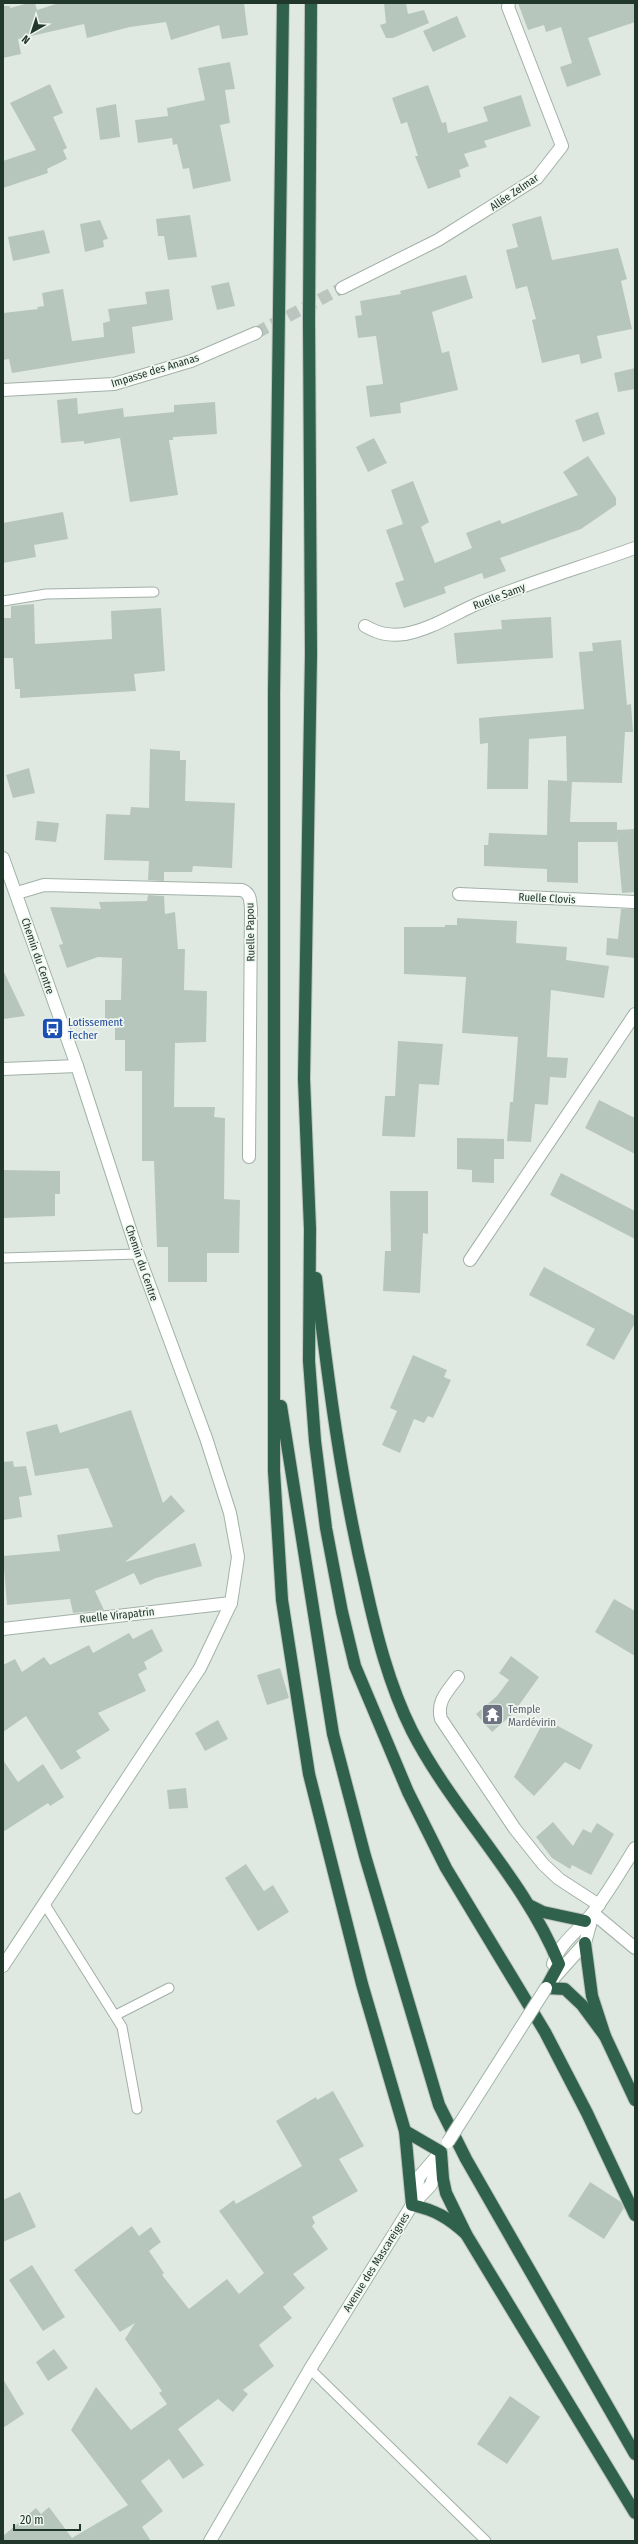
<svg xmlns="http://www.w3.org/2000/svg" width="638" height="2544" font-family="'Fira Sans Condensed',sans-serif">
	<style>
		.building { fill: #b7c6bd }
		.lines { fill: none; stroke-linecap: round; stroke-linejoin: round }
		.street-tunnel { stroke: #b9c5be; stroke-width: 12; stroke-dasharray: 12 6; stroke-linecap: butt }
		.lane-casing { stroke: #a2b0a8; stroke-width: 11 }
		.street-casing { stroke: #a2b0a8; stroke-width: 14 }
		.secondary-casing { stroke: #9fb4a7; stroke-width: 14 }
		.highway-casing { stroke: #bcc3c0; stroke-width: 14 }
		.lane { stroke: #fff; stroke-width: 9 }
		.street { stroke: #fff; stroke-width: 12 }
		.secondary { stroke: #fff; stroke-width: 12 }
		.highway { stroke: #2f614c; stroke-width: 12 }
		.secondary-bridge-casing { stroke: #9fb4a7; stroke-width: 14; stroke-linecap: butt }
		.secondary-bridge { stroke: #fff; stroke-width: 12 }
		.labels { text-anchor: middle; stroke-width: 3.5; stroke-linejoin: round; paint-order: stroke }
		.street-label { font-size: 11px; fill: #21372c; stroke: #eff6f0 }
		.transit-label { font-size: 11px; fill: #164399; stroke: #eff6f0; text-anchor: start }
		.worship-label { font-size: 11px; fill: #5b616d; stroke: #eff6f0; text-anchor: start }
	</style>
	<rect width="100%" height="100%" fill="#dfe9e2"/>
	<g class="building">
		<polygon points="29,3 35,3 37,10 59,3 244,3 248,35 222,39 219,25 171,40 166,22 130,27 87,38 84,24 18,39 21,54 3,58 3,6 10,6 10,8"/>
		<polygon points="384,3 406,3 408,14 424,10 429,23 393,38 386,38 380,25 386,23"/>
		<polygon points="518,3 635,3 635,22 588,38 601,75 567,87 560,67 572,63 561,27 546,32 544,25 528,30"/>
		<polygon points="457,16 466,37 433,52 423,31"/>
		<polygon points="230,62 235,89 225,90 230,123 220,125 231,181 193,189 189,168 183,169 177,144 173,145 172,138 138,143 135,120 168,116 167,108 205,100 198,68"/>
		<polygon points="50,84 63,113 53,117 67,148 63,150 67,159 47,169 48,173 3,188 3,161 36,150 10,103"/>
		<polygon points="428,85 442,123 446,122 448,133 488,121 483,107 521,95 531,126 484,141 487,147 464,154 469,166 459,170 461,177 428,189 415,156 418,156 407,122 401,124 392,98"/>
		<polygon points="116,104 120,137 100,140 96,108"/>
		<polygon points="190,215 197,257 168,260 164,236 158,236 156,219"/>
		<polygon points="541,216 552,260 618,248 627,279 621,281 632,329 597,336 602,358 581,364 579,354 542,363 532,320 536,319 527,286 516,289 506,250 518,247 512,224"/>
		<polygon points="100,220 108,239 103,240 104,247 85,252 80,224"/>
		<polygon points="44,230 50,253 13,261 8,237"/>
		<polygon points="466,275 473,298 432,312 442,353 449,351 458,390 400,403 401,413 370,417 366,386 383,384 376,336 358,338 355,316 362,315 360,301 401,294 400,291"/>
		<polygon points="229,282 235,306 217,310 211,286"/>
		<polygon points="63,289 72,341 104,337 103,323 110,321 108,309 147,304 145,292 169,289 173,320 132,327 135,353 12,373 9,359 3,360 3,313 38,309 37,307 44,306 42,293"/>
		<polygon points="635,368 635,389 618,392 614,373"/>
		<polygon points="77,398 78,414 123,408 124,417 174,412 174,405 215,402 217,434 173,437 173,440 169,440 178,495 130,502 120,438 84,444 84,441 61,443 57,400"/>
		<polygon points="598,412 605,434 583,442 575,420"/>
		<polygon points="374,438 387,463 368,472 356,447"/>
		<polygon points="588,456 616,498 616,505 581,529 500,558 506,571 484,579 482,573 444,587 446,593 404,608 395,583 404,580 386,530 403,524 391,490 413,481 429,522 421,527 435,563 472,548 466,533 500,520 502,524 578,495 563,472"/>
		<polygon points="63,512 68,539 34,545 36,557 3,563 3,523"/>
		<polygon points="34,604 35,644 112,639 111,611 161,608 165,671 134,674 136,691 20,698 20,689 15,689 13,658 3,658 3,618 11,618 11,606"/>
		<polygon points="551,617 553,658 457,664 454,633 502,629 501,620"/>
		<polygon points="621,640 627,705 631,704 633,732 625,732 622,783 572,782 570,822 617,822 617,830 635,829 635,892 622,893 617,837 617,842 578,842 578,883 547,882 547,869 484,866 484,845 488,845 489,833 547,835 548,780 567,781 566,736 529,739 528,789 487,789 488,743 480,744 479,718 584,709 579,652 593,651 592,643"/>
		<polygon points="150,749 180,751 180,760 186,760 185,801 235,803 232,868 193,866 192,872 164,872 164,881 148,880 149,861 104,860 106,814 130,815 131,807 149,808"/>
		<polygon points="29,768 35,793 13,798 6,775"/>
		<polygon points="37,821 59,823 56,842 35,840"/>
		<polygon points="148,895 164,896 165,914 175,912 178,949 185,949 184,990 207,991 206,1042 175,1043 174,1107 215,1107 214,1117 225,1118 224,1199 240,1200 239,1253 207,1253 207,1282 168,1282 168,1247 157,1247 154,1161 142,1161 142,1071 125,1071 125,1040 115,1040 115,1026 105,1026 105,1000 121,1000 122,958 98,957 67,968 59,945 63,944 50,907 101,909 99,902 147,901"/>
		<polygon points="621,909 635,909 635,958 606,955 607,938 618,939"/>
		<polygon points="457,918 517,921 516,943 567,947 566,960 609,966 604,998 551,990 547,1057 568,1058 566,1078 550,1077 548,1105 535,1104 531,1142 507,1141 510,1102 513,1102 518,1037 462,1033 466,977 404,974 404,927 445,927 445,925 457,925"/>
		<polygon points="3,970 25,1016 3,1019"/>
		<polygon points="398,1041 443,1044 439,1085 419,1084 415,1137 382,1136 385,1096 395,1096"/>
		<polygon points="599,1100 635,1118 635,1154 585,1128"/>
		<polygon points="457,1138 504,1139 504,1159 494,1159 494,1183 472,1182 472,1170 457,1169"/>
		<polygon points="3,1170 60,1171 60,1194 55,1194 55,1216 3,1218"/>
		<polygon points="561,1173 635,1211 635,1239 550,1195"/>
		<polygon points="390,1191 428,1191 428,1234 423,1233 420,1293 383,1291 385,1251 391,1251"/>
		<polygon points="544,1267 635,1316 635,1323 614,1360 586,1345 595,1329 529,1295"/>
		<polygon points="413,1355 447,1370 444,1377 451,1380 433,1418 428,1416 424,1423 414,1419 400,1453 382,1445 397,1411 390,1408"/>
		<polygon points="131,1410 163,1503 171,1495 185,1511 125,1562 195,1543 202,1566 156,1578 140,1585 134,1573 95,1591 104,1610 73,1613 70,1599 7,1605 3,1556 60,1551 57,1535 113,1527 88,1468 35,1476 26,1432 57,1424 60,1433"/>
		<polygon points="13,1461 14,1467 26,1466 32,1495 19,1497 22,1517 3,1520 3,1462"/>
		<polygon points="614,1599 635,1611 635,1656 595,1632"/>
		<polygon points="152,1629 163,1651 144,1662 147,1669 138,1674 146,1691 98,1713 110,1730 76,1751 81,1758 61,1770 26,1716 3,1732 3,1665 15,1659 22,1672 44,1657 50,1665 89,1645 93,1653 129,1633 133,1639"/>
		<polygon points="511,1656 539,1677 519,1705 521,1707 492,1732 476,1714 497,1696 509,1680 499,1673"/>
		<polygon points="280,1668 289,1698 267,1705 257,1675"/>
		<polygon points="545,1719 593,1745 580,1770 565,1762 534,1796 514,1777"/>
		<polygon points="218,1720 228,1739 205,1751 195,1733"/>
		<polygon points="3,1760 18,1782 43,1764 64,1797 50,1806 48,1803 3,1832"/>
		<polygon points="186,1788 188,1808 169,1809 167,1790"/>
		<polygon points="553,1822 573,1846 583,1829 591,1833 597,1823 614,1834 591,1875 572,1865 570,1869 552,1858 536,1837"/>
		<polygon points="246,1864 264,1891 273,1885 289,1912 258,1931 225,1878"/>
		<polygon points="333,2091 364,2146 339,2159 358,2191 312,2217 315,2223 312,2226 328,2249 293,2274 305,2288 283,2307 292,2318 259,2345 274,2366 243,2390 248,2394 233,2412 218,2399 178,2429 204,2465 183,2479 169,2459 141,2481 163,2511 142,2527 151,2541 3,2541 3,2536 36,2508 41,2514 49,2507 72,2538 128,2505 71,2430 96,2387 131,2430 167,2404 159,2393 162,2391 125,2339 135,2323 120,2332 74,2270 132,2226 139,2236 151,2227 161,2242 149,2251 164,2273 162,2275 189,2309 227,2279 239,2294 264,2273 219,2211 234,2200 236,2204 302,2166 276,2121 316,2097 317,2100"/>
		<polygon points="590,2182 621,2202 624,2208 604,2239 568,2216"/>
		<polygon points="20,2192 36,2227 3,2242 3,2200"/>
		<polygon points="32,2265 65,2317 43,2331 9,2280"/>
		<polygon points="54,2349 68,2368 48,2381 36,2362"/>
		<polygon points="3,2379 24,2414 3,2428"/>
		<polygon points="510,2396 540,2417 507,2464 477,2444"/>
	</g>
	<g class="lines">
		<polyline class="street-tunnel" points="256,333 342,288"/>
		<defs>
			<g id="lane">
				<polyline points="3,601 46,594 154,592"/>
				<polyline points="3,1258 138,1254"/>
				<polyline points="44,1903 122,2027 137,2109"/>
				<polyline points="116,2015 169,1988"/>
				<polyline points="310,2369 486,2541"/>
			</g>
			<g id="street">
				<polyline points="342,288 438,240 537,178 562,146 508,7 509,3"/>
				<polyline points="3,390 114,384 191,361 256,333"/>
				<path d="M365,626C379,634 389,636 405,634C433,629 458,611 484,601C534,581 585,566 635,548"/>
				<path d="M17,893L44,885L242,890C251,894 250,900 251,909L249,1157"/>
				<polyline points="459,894 635,902"/>
				<polyline points="3,1069 77,1066"/>
				<polyline points="470,1260 635,1014"/>
				<polyline points="3,1629 231,1603"/>
				<path d="M458,1677C448,1691 436,1701 441,1719L515,1829L543,1864L559,1879L599,1905"/>
				<polyline points="593,1913 635,1948"/>
			</g>
			<g id="secondary">
				<polyline points="3,858 77,1066 138,1254 206,1438 230,1513 238,1557 231,1603 200,1668 3,1966"/>
				<path d="M553,1964C560,1941 581,1930 594,1911C609,1891 622,1869 635,1848"/>
				<polyline points="552,1980 585,1943 593,1914"/>
				<polyline points="413,2202 419,2177 438,2155"/>
				<polyline points="210,2541 310,2369 412,2205 431,2185 441,2153"/>
			</g>
			<g id="highway">
				<path d="M283,3L274,693V1471L282,1600L309,1774L362,1984L405,2131L412,2205C435,2210 449,2218 466,2234"/>
				<polyline points="311,3 309,320 311,654 304,1079 310,1229 309,1361 315,1441 326,1528 342,1612 355,1666 408,1792 446,1868 545,2032 587,2113 635,2215"/>
				<path d="M316,1278C328,1380 341,1482 365,1583C376,1633 389,1685 412,1731C454,1813 524,1878 559,1964L546,1988L565,1989L582,2005L605,2036"/>
				<polyline points="281,1406 333,1734 365,1856 439,2105 466,2159 635,2454"/>
				<polyline points="531,1906 543,1912 585,1921"/>
				<polyline points="585,1943 592,1996 605,2036 635,2100"/>
				<polyline points="405,2131 441,2152 443,2179 446,2193 466,2234 635,2513"/>
			</g>
		</defs>
		<use href="#lane" class="lane-casing"/>
		<use href="#street" class="street-casing"/>
		<use href="#secondary" class="secondary-casing"/>
		<use href="#highway" class="highway-casing"/>
		<use href="#lane" class="lane"/>
		<use href="#street" class="street"/>
		<use href="#secondary" class="secondary"/>
		<use href="#highway" class="highway"/>
		<defs>
			<polyline id="secondary-bridge" points="448,2142 546,1988"/>
		</defs>
		<use href="#secondary-bridge" class="secondary-bridge-casing"/>
		<use href="#secondary-bridge" class="secondary-bridge"/>
	</g>
	<defs>
		<symbol id="bus-square" viewBox="-11 -11 22 22"><rect x="-9" y="-9" width="18" height="18" rx="4" fill="#1a4fb4" stroke="#eff6f0"/><path d="M-5-6H5V4H4V6H2V4H-2V6H-4V4H-5ZM-3.5-4V0h7V-4ZM-3.5 1.2v1.5H-2V1.2ZM2 1.2v1.5H3.5V1.2Z" fill="#fff"/></symbol>
		<symbol id="temple-square" viewBox="-11 -11 22 22"><rect x="-9" y="-9" width="18" height="18" rx="4" fill="#6b7280" stroke="#eff6f0"/><path d="M0-6L5-2H3V0L6.5 2.5H4V6H1.5V3h-3V6H-4V2.5H-6.5L-3 0V-2H-5Z" fill="#fff"/></symbol>
	</defs>
	<g fill-rule="evenodd">
		<use href="#bus-square" x="40" y="1016" width="25" height="25"/>
		<use href="#temple-square" x="480" y="1702" width="25" height="25"/>
	</g>
	<g class="labels">
		<g class="street-label">
			<text transform="translate(514 192) rotate(-34)" y="4">Allée Zelmar</text>
			<text transform="translate(155 370) rotate(-17)" y="4">Impasse des Ananas</text>
			<text transform="translate(499 596) rotate(-21)" y="4">Ruelle Samy</text>
			<text transform="translate(547 898) rotate(3)" y="4">Ruelle Clovis</text>
			<text transform="translate(250 932) rotate(-91)" y="4">Ruelle Papou</text>
			<text transform="translate(38 956) rotate(71)" y="4">Chemin du Centre</text>
			<text transform="translate(142 1263) rotate(71)" y="4">Chemin du Centre</text>
			<text transform="translate(117 1615) rotate(-6)" y="4">Ruelle Virapatrin</text>
			<text transform="translate(376 2262) rotate(-58)" y="4">Avenue des Mascareignes</text>
		</g>
		<g class="transit-label">
			<text x="68" y="1026">Lotissement<tspan x="68" dy="13">Techer</tspan></text>
		</g>
		<g class="worship-label">
			<text x="508" y="1713">Temple<tspan x="508" dy="13">Mardévirin</tspan></text>
		</g>
	</g>
	<rect width="638" height="2544" fill="none" stroke="#21372c" stroke-width="8"/>
	<g transform="translate(32 32) rotate(219)" stroke="#eff6f0" stroke-width="3" paint-order="stroke">
	<path d="M0-3L7 15L0 10L-7 15Z" fill="#21372c"/>
	<text y="-6" font-size="11" font-weight="bold" text-anchor="middle" fill="#21372c">N</text>
	</g>
	<path d="M14 2524v6h66v-6" fill="none" stroke="#21372c" stroke-width="2"/>
	<text x="20" y="2524" font-size="12" fill="#21372c" stroke="#eff6f0" stroke-width="3" paint-order="stroke">20 m</text>
</svg>
